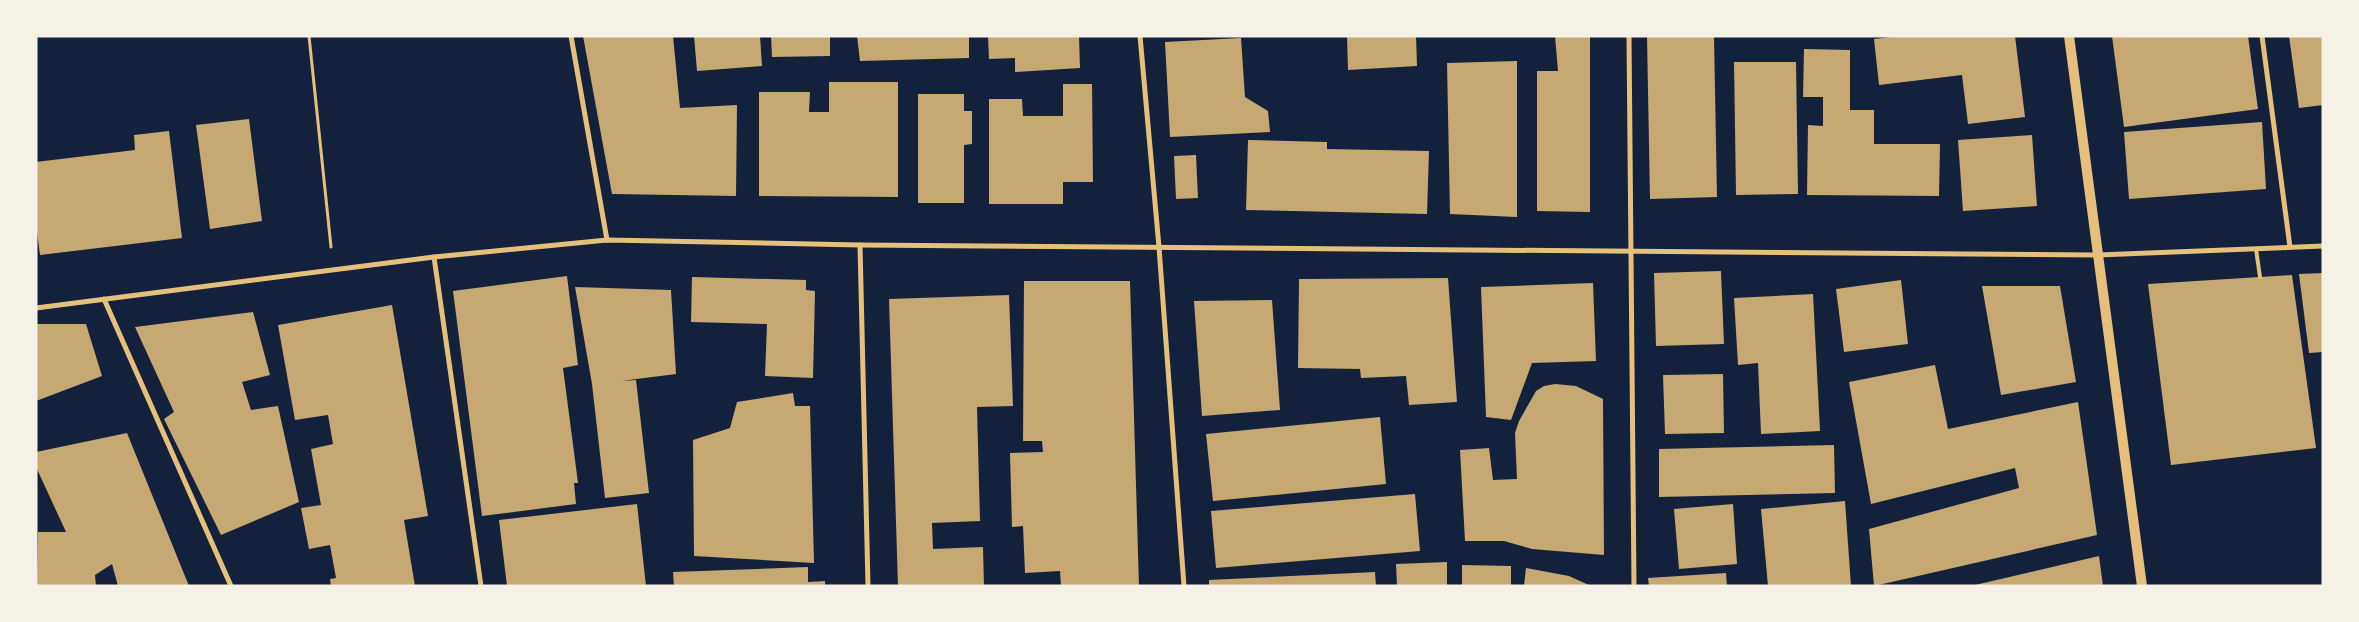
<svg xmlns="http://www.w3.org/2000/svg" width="2359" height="622" font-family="'Crimson Pro',serif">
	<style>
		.building { fill: #c6a872 }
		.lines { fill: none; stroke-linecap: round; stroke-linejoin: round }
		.path { stroke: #e5c07b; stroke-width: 3 }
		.service { stroke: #e5c07b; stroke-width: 4 }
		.minor { stroke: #e5c07b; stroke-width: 5 }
		.secondary { stroke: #e5c07b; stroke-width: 10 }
	</style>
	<rect width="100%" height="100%" fill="#14213d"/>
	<g class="building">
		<polygon points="583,36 673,36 680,108 737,105 736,196 612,194"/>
		<polygon points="694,36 760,36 762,66 697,71"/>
		<polygon points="771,36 830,36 830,56 772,57"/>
		<polygon points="857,36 969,36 969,58 860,61"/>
		<polygon points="988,36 1079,36 1080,68 1015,72 1015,58 989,59"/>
		<polygon points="1347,36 1416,36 1417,66 1348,70"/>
		<polygon points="1555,36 1590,36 1590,212 1537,211 1537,71 1558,71"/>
		<polygon points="1647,36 1714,36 1717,197 1650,199"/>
		<polygon points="1900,36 2015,36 2025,117 1968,124 1962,75 1879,85 1874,39"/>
		<polygon points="2112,36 2248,36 2258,109 2124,127"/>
		<polygon points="2289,36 2323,36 2323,105 2299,108"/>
		<polygon points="1241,38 1245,97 1268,111 1270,132 1170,137 1165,42"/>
		<polygon points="1804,49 1850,50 1850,110 1874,110 1874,144 1940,144 1939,196 1807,195 1808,125 1823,126 1823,97 1803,97"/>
		<polygon points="1517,61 1517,217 1450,214 1447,63"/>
		<polygon points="1734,62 1796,62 1798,194 1736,195"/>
		<polygon points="829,82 898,82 898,197 759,196 759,92 810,92 809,112 829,112"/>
		<polygon points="1063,84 1092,84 1093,182 1063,182 1063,204 989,204 989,99 1022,99 1023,116 1063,116"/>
		<polygon points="918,94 964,94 964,111 972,111 972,144 964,145 964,203 918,203"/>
		<polygon points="249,119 262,221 210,229 196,125"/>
		<polygon points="2262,122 2266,189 2129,199 2124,132"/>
		<polygon points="169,131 182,238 40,255 36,224 36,162 135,150 134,135"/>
		<polygon points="2032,135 2037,206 1963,211 1958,140"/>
		<polygon points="1248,140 1327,142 1327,149 1429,151 1427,214 1246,210"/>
		<polygon points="1196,155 1198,198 1176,199 1174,156"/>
		<polygon points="1721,271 1724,344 1656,346 1654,273"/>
		<polygon points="2323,273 2323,352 2309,353 2299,274"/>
		<polygon points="2292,275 2316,448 2171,465 2148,284"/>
		<polygon points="567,276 578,365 563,368 578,483 574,483 576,504 482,516 453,291"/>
		<polygon points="692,277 806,280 806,290 815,291 813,378 765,376 767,324 691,322"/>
		<polygon points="1448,278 1457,402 1409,405 1406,376 1361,378 1360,369 1298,368 1299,279"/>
		<polygon points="1901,280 1908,344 1844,352 1836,289"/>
		<polygon points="1024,281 1130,281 1139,586 1061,586 1060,571 1025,573 1023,526 1012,527 1010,453 1043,452 1042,441 1023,441"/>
		<polygon points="1593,283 1596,361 1532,363 1511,420 1486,417 1481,287"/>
		<polygon points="1982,286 2060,286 2076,382 2001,395"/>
		<polygon points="575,287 671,290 676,374 621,381 636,380 649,493 605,498 592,384"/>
		<polygon points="1813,294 1820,431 1761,434 1758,363 1738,365 1734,298"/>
		<polygon points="1009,295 1013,406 977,407 980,521 932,523 933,549 983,547 984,586 898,586 889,299"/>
		<polygon points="1272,300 1280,410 1202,416 1194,301"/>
		<polygon points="392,305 428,516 404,520 415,586 331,586 330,579 336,578 330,545 309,549 301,508 321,505 311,449 333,444 328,415 295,420 278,325"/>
		<polygon points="253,312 270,375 242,382 251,410 278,406 299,502 221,535 164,419 174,412 135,327"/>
		<polygon points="36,324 86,324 102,376 36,401"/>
		<polygon points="1935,365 1948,429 2078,402 2097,535 1874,586 1869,529 2019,488 2015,468 1871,504 1849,382"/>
		<polygon points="1723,374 1724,433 1665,434 1663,375"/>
		<polygon points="1555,384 1576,386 1603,399 1604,555 1532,549 1504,541 1465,541 1460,450 1489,448 1493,480 1517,479 1515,433 1519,421 1536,391 1544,386"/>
		<polygon points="793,393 795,406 810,406 814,563 694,556 693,440 730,428 737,402"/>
		<polygon points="1380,417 1386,484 1213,501 1206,434"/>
		<polygon points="127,433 189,586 118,586 112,564 95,575 96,586 37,586 38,532 66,532 36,467 36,452"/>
		<polygon points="1834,445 1835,493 1659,497 1659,449"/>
		<polygon points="1415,494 1420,551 1216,568 1211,511"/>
		<polygon points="1845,501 1851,586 1768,586 1761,509"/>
		<polygon points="637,504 646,586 507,586 499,520"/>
		<polygon points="1733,504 1737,564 1679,569 1674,509"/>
		<polygon points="2099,556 2103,586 1975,586 1975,585"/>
		<polygon points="1447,562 1447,586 1397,586 1396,564"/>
		<polygon points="1462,565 1511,566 1511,586 1462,586"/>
		<polygon points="808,567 808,582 825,581 825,586 674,586 673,572"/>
		<polygon points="1526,568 1569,576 1591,586 1524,586"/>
		<polygon points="1375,572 1376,586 1209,586 1209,580"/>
		<polygon points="1726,573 1727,586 1649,586 1648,578"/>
	</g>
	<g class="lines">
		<polyline class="path" points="309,36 331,247"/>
		<polyline class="service" points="2256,249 2260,277"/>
		<g class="minor">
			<polyline points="571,36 607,240"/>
			<polyline points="1140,36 1159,247 1184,586"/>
			<polyline points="1629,36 1634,586"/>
			<polyline points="2262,36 2290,247"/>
			<polyline points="860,245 868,586"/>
			<polyline points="434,257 481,586"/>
			<polyline points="104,299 231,586"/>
			<polyline points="36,308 434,257 607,240 860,245 2098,255 2323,246"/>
		</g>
		<polyline class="secondary" points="2069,36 2142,586"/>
	</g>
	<rect width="2359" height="622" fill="none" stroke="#f6f1e7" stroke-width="75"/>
</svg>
